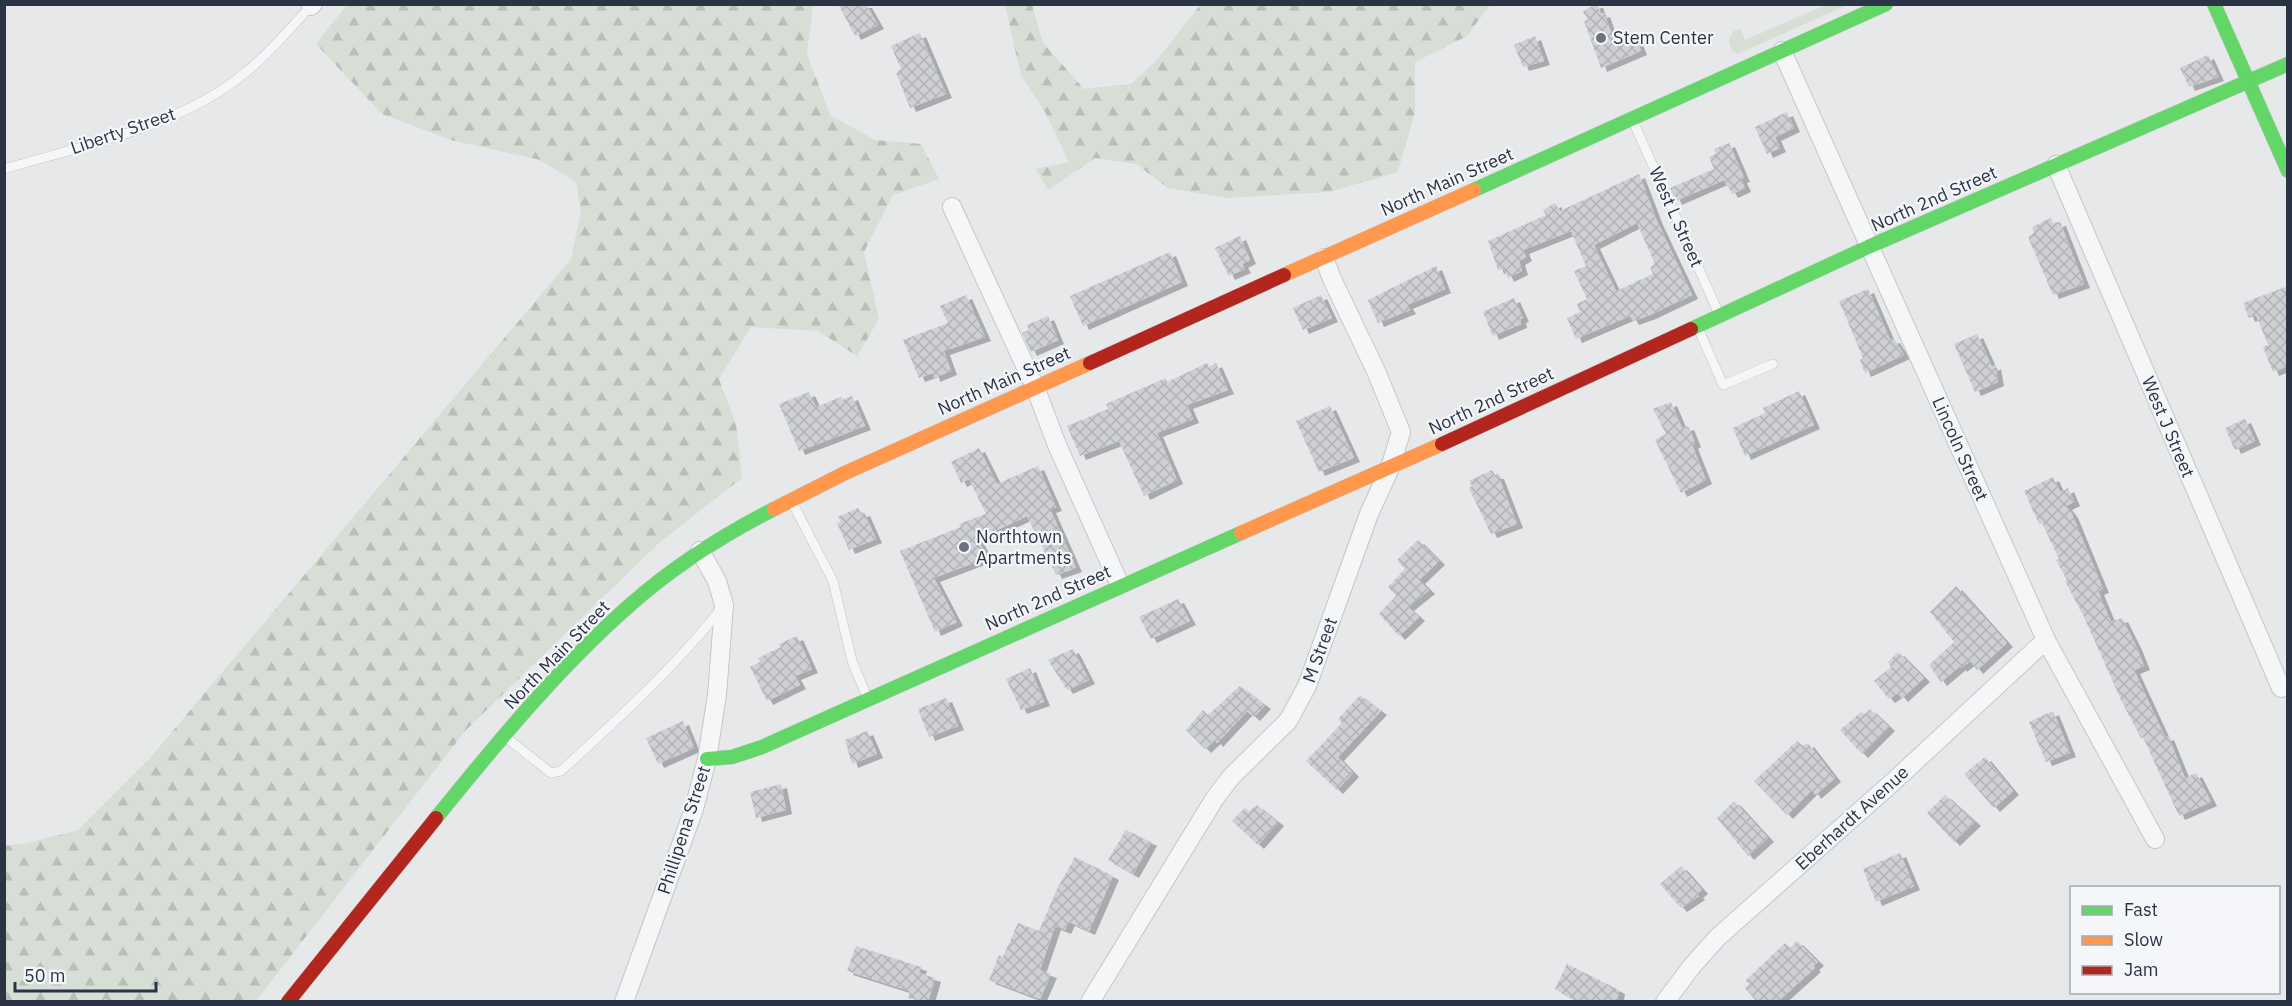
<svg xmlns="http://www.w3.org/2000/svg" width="2292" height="1006" font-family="'IBM Plex Sans',sans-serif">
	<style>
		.green { fill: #d6ded6 }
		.forest { fill: url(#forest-firs) }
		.building { fill: url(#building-cross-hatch); fill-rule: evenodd; filter: url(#shadow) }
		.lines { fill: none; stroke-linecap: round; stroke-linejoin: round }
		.lane-casing { stroke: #c4c6c8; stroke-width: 10 }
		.street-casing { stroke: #c4c6c8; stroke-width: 20 }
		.fast-casing { stroke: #c4c6c8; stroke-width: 15 }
		.slow-casing { stroke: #c4c6c8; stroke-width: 15 }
		.jam-casing { stroke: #c4c6c8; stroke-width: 15 }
		.lane { stroke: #f5f6f7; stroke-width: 9 }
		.street { stroke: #f5f6f7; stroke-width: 18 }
		.fast { stroke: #63d668; stroke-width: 14 }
		.slow { stroke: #ff974d; stroke-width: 14 }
		.jam { stroke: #b3261e; stroke-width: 14 }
		.poi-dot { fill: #6c737f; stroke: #f4f6f9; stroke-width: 2 }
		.labels { text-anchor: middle; stroke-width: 4.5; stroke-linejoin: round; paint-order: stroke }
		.poi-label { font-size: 18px; fill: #2b3445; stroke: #f4f6f9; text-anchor: start }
		.street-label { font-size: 18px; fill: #2b3445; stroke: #f4f6f9 }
	</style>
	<defs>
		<pattern id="forest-firs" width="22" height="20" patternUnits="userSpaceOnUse" patternTransform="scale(1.5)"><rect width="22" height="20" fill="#d6ded6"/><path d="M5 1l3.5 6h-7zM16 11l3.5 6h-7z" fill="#b8bfb9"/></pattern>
		<pattern id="building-cross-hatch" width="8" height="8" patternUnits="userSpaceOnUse" patternTransform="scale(1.5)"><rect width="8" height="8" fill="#ced0d3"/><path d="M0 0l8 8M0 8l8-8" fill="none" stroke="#b1b3b6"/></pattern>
		<filter id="shadow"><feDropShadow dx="6" dy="4" stdDeviation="0" flood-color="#0004"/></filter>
	</defs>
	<rect width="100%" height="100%" fill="#e6e8ea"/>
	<path class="green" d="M1826,5H1847L1738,54L1733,52C1728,42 1727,34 1738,29L1741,30L1745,40Z"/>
	<g class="forest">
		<polygon points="347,5 813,5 807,54 830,115 875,140 921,144 939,179 893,195 864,252 879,319 857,356 818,331 751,327 719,379 736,424 742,478 660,542 466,730 256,1001 112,1002 105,999 102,1002 5,1001 5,846 28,843 78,830 150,758 571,259 581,211 576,182 540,160 451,140 382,114 316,44"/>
		<polygon points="1005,5 1032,5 1043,43 1084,89 1131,84 1156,61 1200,5 1490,5 1467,36 1415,62 1415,111 1398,172 1329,192 1227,198 1168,188 1136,164 1095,158 1048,190 1036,169 1069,162 1045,112 1021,75"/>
	</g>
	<g class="building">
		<polygon points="838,4 866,4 878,25 855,36"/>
		<polygon points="1595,4 1597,4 1601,14 1604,13 1614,41 1634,34 1641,51 1601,68 1584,21 1588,20 1583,12"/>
		<polygon points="920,33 946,94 910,108 896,73 901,69 891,46"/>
		<polygon points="1535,36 1544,61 1523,67 1514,45"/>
		<polygon points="2208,55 2218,77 2189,87 2180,68"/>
		<polygon points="1787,112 1794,128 1775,137 1780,148 1767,154 1755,127"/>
		<polygon points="1729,143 1744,178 1741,179 1745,188 1732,194 1724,180 1676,201 1670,188 1714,169 1709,157 1716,154 1714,149"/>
		<path d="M1639,174L1657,221L1692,295L1650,315L1633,321L1630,316L1576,339L1567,318L1580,312L1577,304L1587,299L1574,271L1586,266L1571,231L1523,250L1526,257L1519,261L1522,271L1508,278L1504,269L1498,270L1488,241L1546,215L1543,210L1555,203L1560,211ZM1637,223L1655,264L1650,267L1653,274L1616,291L1594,245Z"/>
		<polygon points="2051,218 2053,224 2060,222 2084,284 2053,295 2028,237 2034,233 2032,227"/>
		<polygon points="1240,236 1250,260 1242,264 1245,269 1229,276 1215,248"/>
		<polygon points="1170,252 1182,282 1083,326 1070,296"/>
		<polygon points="1436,266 1445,289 1407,305 1410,310 1378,323 1368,300"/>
		<polygon points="2288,286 2288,366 2273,372 2263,347 2268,345 2256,315 2249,318 2243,303"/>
		<polygon points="1868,289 1890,340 1894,339 1904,355 1865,373 1860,360 1863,358 1839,301"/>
		<polygon points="966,295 985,337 944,351 951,371 934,378 933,373 919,378 903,340 948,323 940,306"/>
		<polygon points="1321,295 1332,318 1303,330 1293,308"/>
		<polygon points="1514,298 1523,318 1520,319 1521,324 1493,336 1483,312"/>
		<polygon points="1048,316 1058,340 1031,352 1022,333 1029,330 1027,325"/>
		<polygon points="1977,334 1992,367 1995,365 1998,382 1975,392 1954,344"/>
		<polygon points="1207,363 1209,367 1216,363 1228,390 1187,405 1193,419 1157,433 1177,480 1144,496 1119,441 1080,456 1067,426 1108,409 1106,404 1166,378 1167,382"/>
		<polygon points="1799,391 1814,425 1745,456 1733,428 1765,413 1763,408"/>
		<polygon points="809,392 816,407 841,397 842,400 852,396 865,426 799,451 779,404"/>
		<polygon points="1671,402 1682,428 1688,426 1695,443 1692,445 1706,480 1681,493 1655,440 1666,434 1653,409"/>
		<polygon points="1330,406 1354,458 1319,472 1296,421"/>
		<polygon points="2245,419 2255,441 2235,450 2225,428"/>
		<polygon points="979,448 997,484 1038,466 1056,507 1050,509 1076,568 1056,575 1027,516 978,539 987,558 934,578 957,622 935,632 900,551 961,527 959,524 986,514 969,479 961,483 951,462"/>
		<polygon points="1492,470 1495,475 1498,475 1517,524 1491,534 1469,488 1472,486 1469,481"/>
		<polygon points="2053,477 2060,492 2068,488 2074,502 2066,506 2072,514 2103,589 2098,591 2111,622 2122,618 2136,646 2144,666 2134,670 2165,737 2168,736 2185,778 2196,773 2211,802 2179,816 2143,737 2141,738 2122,702 2084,617 2065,581 2067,580 2056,560 2059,559 2042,523 2039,524 2024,491"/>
		<polygon points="858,508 861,513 864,512 876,539 849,550 837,523 841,522 838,517"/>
		<polygon points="1418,540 1439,561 1419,580 1429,590 1408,607 1419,617 1399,636 1379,614 1396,596 1388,587 1405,569 1397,560"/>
		<polygon points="1956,586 2007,643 1977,670 1970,661 1961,668 1960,666 1941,682 1929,665 1954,642 1930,612"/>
		<polygon points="1178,599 1190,621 1151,639 1139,617"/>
		<polygon points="797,636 812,669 795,676 800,685 767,701 750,667 760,662 758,658 781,647 779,644"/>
		<polygon points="1073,649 1089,680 1067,690 1048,660"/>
		<polygon points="1898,652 1924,678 1902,698 1898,693 1889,699 1874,681 1891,667 1888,662"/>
		<polygon points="1030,668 1044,702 1021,710 1006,679"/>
		<polygon points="1240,686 1265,705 1254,717 1247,711 1217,743 1215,740 1205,749 1186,730 1203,710 1208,715"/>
		<polygon points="1360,695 1381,711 1338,757 1353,773 1337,790 1306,761 1342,723 1338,719"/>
		<polygon points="946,698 958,726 929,737 918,709"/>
		<polygon points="1870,709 1889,727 1862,754 1840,730 1861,712 1865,714"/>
		<polygon points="2053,711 2070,753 2046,762 2029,722"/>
		<polygon points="683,721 694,748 658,764 646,738"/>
		<polygon points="867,731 877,754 852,764 845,740"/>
		<polygon points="1797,741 1803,746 1808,743 1835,778 1815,795 1812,790 1787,815 1754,781"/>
		<polygon points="1985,757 2013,791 1994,808 1964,774"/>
		<polygon points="781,784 786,810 756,818 750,792"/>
		<polygon points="1945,795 1975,822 1954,842 1927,813"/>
		<polygon points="1734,801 1768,838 1748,856 1717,818"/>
		<polygon points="1257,805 1278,822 1258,845 1232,821 1245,808 1249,811"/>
		<polygon points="1126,830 1151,842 1133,874 1108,860"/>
		<polygon points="1900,853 1914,886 1876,902 1863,869"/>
		<polygon points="1075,857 1113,876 1089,931 1069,922 1065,930 1055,926 1040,970 1051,974 1040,999 989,980 999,955 1003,957 1018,923 1039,931 1057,889"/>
		<polygon points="1681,866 1702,890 1697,894 1699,896 1681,908 1660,884"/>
		<polygon points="1797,941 1818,962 1813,966 1815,968 1777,1002 1757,1002 1745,988 1749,984 1745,981 1785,943 1790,948"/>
		<polygon points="856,946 921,967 919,973 935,978 928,1002 908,998 910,991 847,971"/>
		<polygon points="1567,964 1619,990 1617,1002 1579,1002 1555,989"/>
	</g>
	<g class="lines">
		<defs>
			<g id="lane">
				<polyline points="1633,121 1719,314"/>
				<path d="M4,169C84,145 181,127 246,72C270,53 290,28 311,6"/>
				<polyline points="1698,328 1723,385 1773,364"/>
				<polyline points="793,504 833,581 852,661 867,697"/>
				<path d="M508,739L551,773L561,771C617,720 673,669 720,610"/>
			</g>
			<g id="street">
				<polyline points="311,6 313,4"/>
				<polyline points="1782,51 2046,640 2155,839"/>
				<polyline points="2056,165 2281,688"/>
				<polyline points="952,207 1035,387 1057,445 1120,585"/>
				<polyline points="624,1002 694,809 707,759 717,695 724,605 717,581 700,551"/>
				<polyline points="1090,1002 1215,798 1231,777 1288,721 1307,686 1369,514 1390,468 1401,432 1376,371 1332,279 1324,258"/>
				<polyline points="1665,1002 1692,966 1718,937 1894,781 2046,640"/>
			</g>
			<g id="fast">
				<polyline points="2214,4 2288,171"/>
				<polyline points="1474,190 1886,4"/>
				<polyline points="1691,329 1868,247 2288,64"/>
				<polyline points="707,759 732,757 762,747 1241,533"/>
				<path d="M436,818C496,744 558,668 630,605C673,567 723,535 774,509"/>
			</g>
			<g id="slow">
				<polyline points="1284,275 1474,190"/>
				<polyline points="774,509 845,473 1090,363"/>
				<polyline points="1241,533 1442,444"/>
			</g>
			<g id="jam">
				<polyline points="1090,363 1284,275"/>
				<polyline points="1442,444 1691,329"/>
				<polyline points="288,1002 436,818"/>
			</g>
		</defs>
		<use href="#lane" class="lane-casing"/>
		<use href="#street" class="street-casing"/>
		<use href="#fast" class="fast-casing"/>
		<use href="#slow" class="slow-casing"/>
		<use href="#jam" class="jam-casing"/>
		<use href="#lane" class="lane"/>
		<use href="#street" class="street"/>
		<use href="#fast" class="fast"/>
		<use href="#slow" class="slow"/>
		<use href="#jam" class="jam"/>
	</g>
	<g class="poi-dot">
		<circle cx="1601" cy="38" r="6"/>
		<circle cx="964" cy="547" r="6"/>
	</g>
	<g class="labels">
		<g class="poi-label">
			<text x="1613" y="44">Stem Center</text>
			<text x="976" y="543">Northtown<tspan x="976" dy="21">Apartments</tspan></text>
		</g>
		<g class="street-label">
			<text transform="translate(123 131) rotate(-19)" y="6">Liberty Street</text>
			<text transform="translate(1447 182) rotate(-24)" y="6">North Main Street</text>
			<text transform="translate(1934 199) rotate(-24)" y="6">North 2nd Street</text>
			<text transform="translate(1676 217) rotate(66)" y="6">West L Street</text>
			<text transform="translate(1004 381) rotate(-24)" y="6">North Main Street</text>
			<text transform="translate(1491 401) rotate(-25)" y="6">North 2nd Street</text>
			<text transform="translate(2168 427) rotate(67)" y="6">West J Street</text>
			<text transform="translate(1960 449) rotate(66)" y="6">Lincoln Street</text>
			<text transform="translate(1048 598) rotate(-24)" y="6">North 2nd Street</text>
			<text transform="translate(1320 650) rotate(-70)" y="6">M Street</text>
			<text transform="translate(557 655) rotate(-46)" y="6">North Main Street</text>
			<text transform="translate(1852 818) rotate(-42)" y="6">Eberhardt Avenue</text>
			<text transform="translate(684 830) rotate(-72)" y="6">Phillipena Street</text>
		</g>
	</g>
	<rect width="2292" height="1006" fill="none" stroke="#2b3445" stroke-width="12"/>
	<rect x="2070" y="886" width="210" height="108" fill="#f4f6f9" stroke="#a4a8b1" stroke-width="1.5"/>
	<rect x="2082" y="906" width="30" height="9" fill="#63d668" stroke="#a4a8b1" stroke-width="1.5"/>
	<text x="2124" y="916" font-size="18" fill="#2b3445">Fast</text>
	<rect x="2082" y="936" width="30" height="9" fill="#ff974d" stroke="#a4a8b1" stroke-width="1.5"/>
	<text x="2124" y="946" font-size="18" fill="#2b3445">Slow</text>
	<rect x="2082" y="966" width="30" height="9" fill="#b3261e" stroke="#a4a8b1" stroke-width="1.5"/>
	<text x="2124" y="976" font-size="18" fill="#2b3445">Jam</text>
	<path d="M15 982v9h141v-9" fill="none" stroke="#2b3445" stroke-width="3"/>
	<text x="24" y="982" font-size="18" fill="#2b3445" stroke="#f4f6f9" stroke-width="4.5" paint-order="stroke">50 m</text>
</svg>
